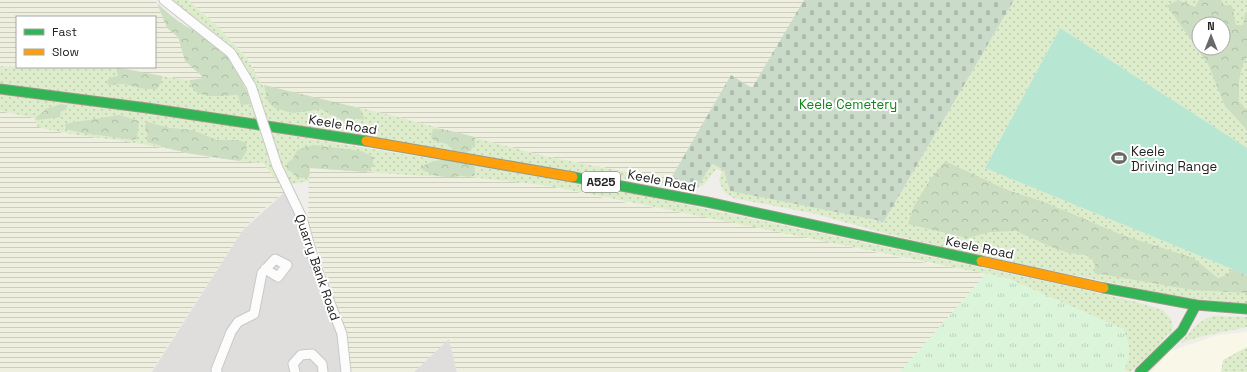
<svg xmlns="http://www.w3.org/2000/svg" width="1247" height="372" font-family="'Space Grotesk',sans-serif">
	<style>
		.residential { fill: #dfdedc }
		.education { fill: #f8f7e8 }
		.farmland { fill: url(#farmland-rules) }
		.grass { fill: url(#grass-dots); fill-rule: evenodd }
		.forest { fill: url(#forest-crowns); fill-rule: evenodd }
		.cemetery { fill: url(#cemetery-stones) }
		.park { fill: url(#park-tufts) }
		.pitch { fill: #b7e6d2 }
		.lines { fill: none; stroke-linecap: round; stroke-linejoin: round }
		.street-casing { stroke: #c9c8c7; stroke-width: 11 }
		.fast-casing { stroke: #999a82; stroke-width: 11 }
		.slow-casing { stroke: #999a82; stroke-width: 11 }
		.street { stroke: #fdfcfc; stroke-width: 9 }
		.fast { stroke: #30b455; stroke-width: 9 }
		.slow { stroke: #ff9f0a; stroke-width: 9 }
		.street-bridge-casing { stroke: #c9c8c7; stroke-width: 11; stroke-linecap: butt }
		.street-bridge { stroke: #fdfcfc; stroke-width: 9 }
		.labels { text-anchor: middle; stroke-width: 4; stroke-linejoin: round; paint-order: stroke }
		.shield { fill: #fff; stroke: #646464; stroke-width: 1 }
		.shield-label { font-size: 12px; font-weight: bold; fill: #222 }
		.park-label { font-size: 13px; fill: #0c8416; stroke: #fff }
		.street-label { font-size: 13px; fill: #222; stroke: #fff }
		.poi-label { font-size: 13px; fill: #222; stroke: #fff; text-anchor: start }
	</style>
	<defs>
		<pattern id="farmland-rules" width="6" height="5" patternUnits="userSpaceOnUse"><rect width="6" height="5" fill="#efefdf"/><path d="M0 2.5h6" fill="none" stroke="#cdcdbf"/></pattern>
		<pattern id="grass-dots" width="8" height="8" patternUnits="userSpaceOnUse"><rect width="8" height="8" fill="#ddeccb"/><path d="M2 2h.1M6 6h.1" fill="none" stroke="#bdcaae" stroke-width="1.8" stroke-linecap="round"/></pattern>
		<pattern id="forest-crowns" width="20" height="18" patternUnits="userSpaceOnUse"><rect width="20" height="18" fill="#cbdec1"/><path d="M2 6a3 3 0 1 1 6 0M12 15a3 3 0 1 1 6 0" fill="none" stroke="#aebea6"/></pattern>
		<pattern id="cemetery-stones" width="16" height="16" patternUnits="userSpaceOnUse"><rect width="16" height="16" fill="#cadbca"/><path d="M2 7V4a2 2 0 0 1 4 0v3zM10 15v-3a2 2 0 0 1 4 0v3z" fill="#adbcad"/></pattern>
		<pattern id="park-tufts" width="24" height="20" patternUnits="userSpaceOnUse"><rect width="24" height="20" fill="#daf5da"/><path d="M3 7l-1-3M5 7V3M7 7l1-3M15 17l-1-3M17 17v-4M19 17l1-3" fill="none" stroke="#bbd2bb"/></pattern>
	</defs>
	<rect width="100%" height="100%" fill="#f0eeeb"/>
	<g class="residential">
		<polygon points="285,192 306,232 338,333 344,372 152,372 242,231"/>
		<polygon points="449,338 457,372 414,372"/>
	</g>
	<polygon class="education" points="1247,332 1247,372 1151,372 1170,351 1218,335"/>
	<g class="farmland">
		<polygon points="0,0 154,0 157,3 167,28 178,37 185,61 205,78 190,80 136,72 117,67 155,67 155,17 17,17 17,66 0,66"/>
		<polygon points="188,0 804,0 752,89 731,76 670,180 544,156 391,115 314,98 262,85 247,58 215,24"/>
		<polygon points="0,111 35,118 62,133 142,144 217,159 263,163 285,192 261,211 242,231 151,372 0,372"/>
		<polygon points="309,168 423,176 471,177 550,186 627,203 734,222 921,262 987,273 900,372 457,372 449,339 414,372 351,372 339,314 308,221"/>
	</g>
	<g class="grass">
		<path d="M169,0H188L215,24L247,58L262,85L314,98L391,115L544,156L698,186L711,164L724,170L883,223L1014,0H1247V148L1060,28L985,168L1247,275V304L1180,297L977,255L884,233L812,213L733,198L724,192L719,181L722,171L716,169L704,185L694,189L667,186L0,84V66L17,67H117L136,72L243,88L255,84L236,53L228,43ZM1199,24H1223V48H1199Z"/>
		<path d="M0,94L202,121L603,187L1063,285L1137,302L1163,310L1172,320L1173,328L1171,335L1168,334L1157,348L1130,372L1124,371L1129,356L1123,329L1007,278L550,186L471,177L423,176L310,168L309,181L292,184L278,183L263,163C222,161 182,151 141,144C107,138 72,136 38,127L34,118L0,111Z"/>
		<path d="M1215,316L1247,317V327L1199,337L1181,343C1191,332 1199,318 1215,316Z"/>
		<polygon points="1247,347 1247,372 1221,372 1223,360"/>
	</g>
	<g class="forest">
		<path d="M1178,0L1195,7L1199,0H1221L1224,5L1232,6L1236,25H1243L1245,13L1247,12V57L1242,66L1239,81V101L1247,111V130L1225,106L1208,64L1167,6ZM1199,24H1223V48H1199Z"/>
		<path d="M157,3C164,9 171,16 178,21C188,28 200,33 210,40C232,56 243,80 251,104L241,105L238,95C222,95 192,102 190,80L204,78L185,61L178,37L167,28Z"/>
		<path d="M116,67L162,76L161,83L157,89C142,90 138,87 124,84C120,83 113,85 108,85L107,81L109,78L118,76Z"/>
		<polygon points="264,85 359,108 363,114 364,120 356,118 353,121 344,121 321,109 293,113 275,108 268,102"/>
		<polygon points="61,104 67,106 66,110 61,110 60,117 37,120 35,118 48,108 56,106"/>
		<polygon points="119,115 139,121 137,138 134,140 77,132 66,129 65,124"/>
		<path d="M147,122L170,128L192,130L217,140H238L246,143C248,151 245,155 240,161L186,153L147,142V134L145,126Z"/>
		<polygon points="433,129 447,130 475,137 475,145 467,153 453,150 447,144 434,141 431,137"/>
		<polygon points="313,145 361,151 373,157 373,166 366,172 310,168 309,177 297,178 294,173 287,170 287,163 293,159 297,150"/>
		<path d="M449,159L468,163L475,167V175C469,178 466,176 460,176C457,176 456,177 454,177C441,178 430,175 420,168C429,162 437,160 449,159Z"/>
		<polygon points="945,161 1007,190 1044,202 1122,235 1193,258 1218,278 1226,275 1233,269 1247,275 1247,293 1193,290 1094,273 1095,262 1086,255 1069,253 1056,249 1016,231 990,232 967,238 908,224 914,206 930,180"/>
	</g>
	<polygon class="cemetery" points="804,0 1014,0 883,223 876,220 730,191 724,170 712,164 698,186 670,180 731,75 752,88"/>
	<path class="park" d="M987,273L1007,278L1123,329C1132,347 1130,352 1124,371L1123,372H900Z"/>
	<polygon class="pitch" points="1060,28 1247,148 1247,275 985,168"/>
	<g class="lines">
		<defs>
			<g id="street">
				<polyline points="164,0 231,53 251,86"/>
				<polyline points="277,166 302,218 314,261 342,334 346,372"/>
				<polyline points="217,372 216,370 231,332 238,322 254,314 262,273 275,259 287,265 278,277 265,269"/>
				<polyline points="295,372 293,364 301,355 312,354 322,364 323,372"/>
			</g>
			<g id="fast">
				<polyline points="0,89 147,108 366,141"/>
				<polyline points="573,177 707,202 981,261"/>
				<polyline points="1104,288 1196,305 1247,309"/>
				<polyline points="1140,372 1182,331 1196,305"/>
			</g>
			<g id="slow">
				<polyline points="366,141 573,177"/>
				<polyline points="981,261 1104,288"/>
			</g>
		</defs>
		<use href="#street" class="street-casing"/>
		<use href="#fast" class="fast-casing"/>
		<use href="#slow" class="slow-casing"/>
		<use href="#street" class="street"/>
		<use href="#fast" class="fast"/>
		<use href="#slow" class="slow"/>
		<defs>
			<polyline id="street-bridge" points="251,86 277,166"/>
		</defs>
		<use href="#street-bridge" class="street-bridge-casing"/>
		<use href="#street-bridge" class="street-bridge"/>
	</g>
	<defs>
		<symbol id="stadium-bare" viewBox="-9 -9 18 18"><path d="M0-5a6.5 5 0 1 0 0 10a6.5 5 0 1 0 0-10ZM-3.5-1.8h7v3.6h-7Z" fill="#6a6968" stroke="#fff" stroke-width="2.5" paint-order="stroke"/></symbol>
	</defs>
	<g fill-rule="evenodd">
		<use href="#stadium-bare" x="1108" y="147" width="22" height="22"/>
	</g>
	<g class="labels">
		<rect class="shield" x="582" y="172" width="38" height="20" rx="3"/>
		<g class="shield-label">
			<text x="601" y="186">A525</text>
		</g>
		<g class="park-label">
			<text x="848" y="109">Keele Cemetery</text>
		</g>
		<g class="street-label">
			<text transform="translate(343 124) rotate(9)" y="5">Keele Road</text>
			<text transform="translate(662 180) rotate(11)" y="5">Keele Road</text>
			<text transform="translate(980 247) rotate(12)" y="5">Keele Road</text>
			<text transform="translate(318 267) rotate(71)" y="5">Quarry Bank Road</text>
		</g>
		<g class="poi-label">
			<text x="1131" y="156">Keele<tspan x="1131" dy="15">Driving Range</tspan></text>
		</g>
	</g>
	<rect x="16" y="16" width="140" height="52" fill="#ffffff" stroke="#a7a7a7"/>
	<rect x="24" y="29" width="20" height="6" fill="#30b455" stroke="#a7a7a7"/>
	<text x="52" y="36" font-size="12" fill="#222222">Fast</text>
	<rect x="24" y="49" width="20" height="6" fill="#ff9f0a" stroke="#a7a7a7"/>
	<text x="52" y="56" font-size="12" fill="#222222">Slow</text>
	<g transform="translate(1211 36)"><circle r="19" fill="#ffffff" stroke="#a7a7a7"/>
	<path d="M0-3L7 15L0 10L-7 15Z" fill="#6a6968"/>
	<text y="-6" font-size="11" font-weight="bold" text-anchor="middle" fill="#222222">N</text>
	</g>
</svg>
